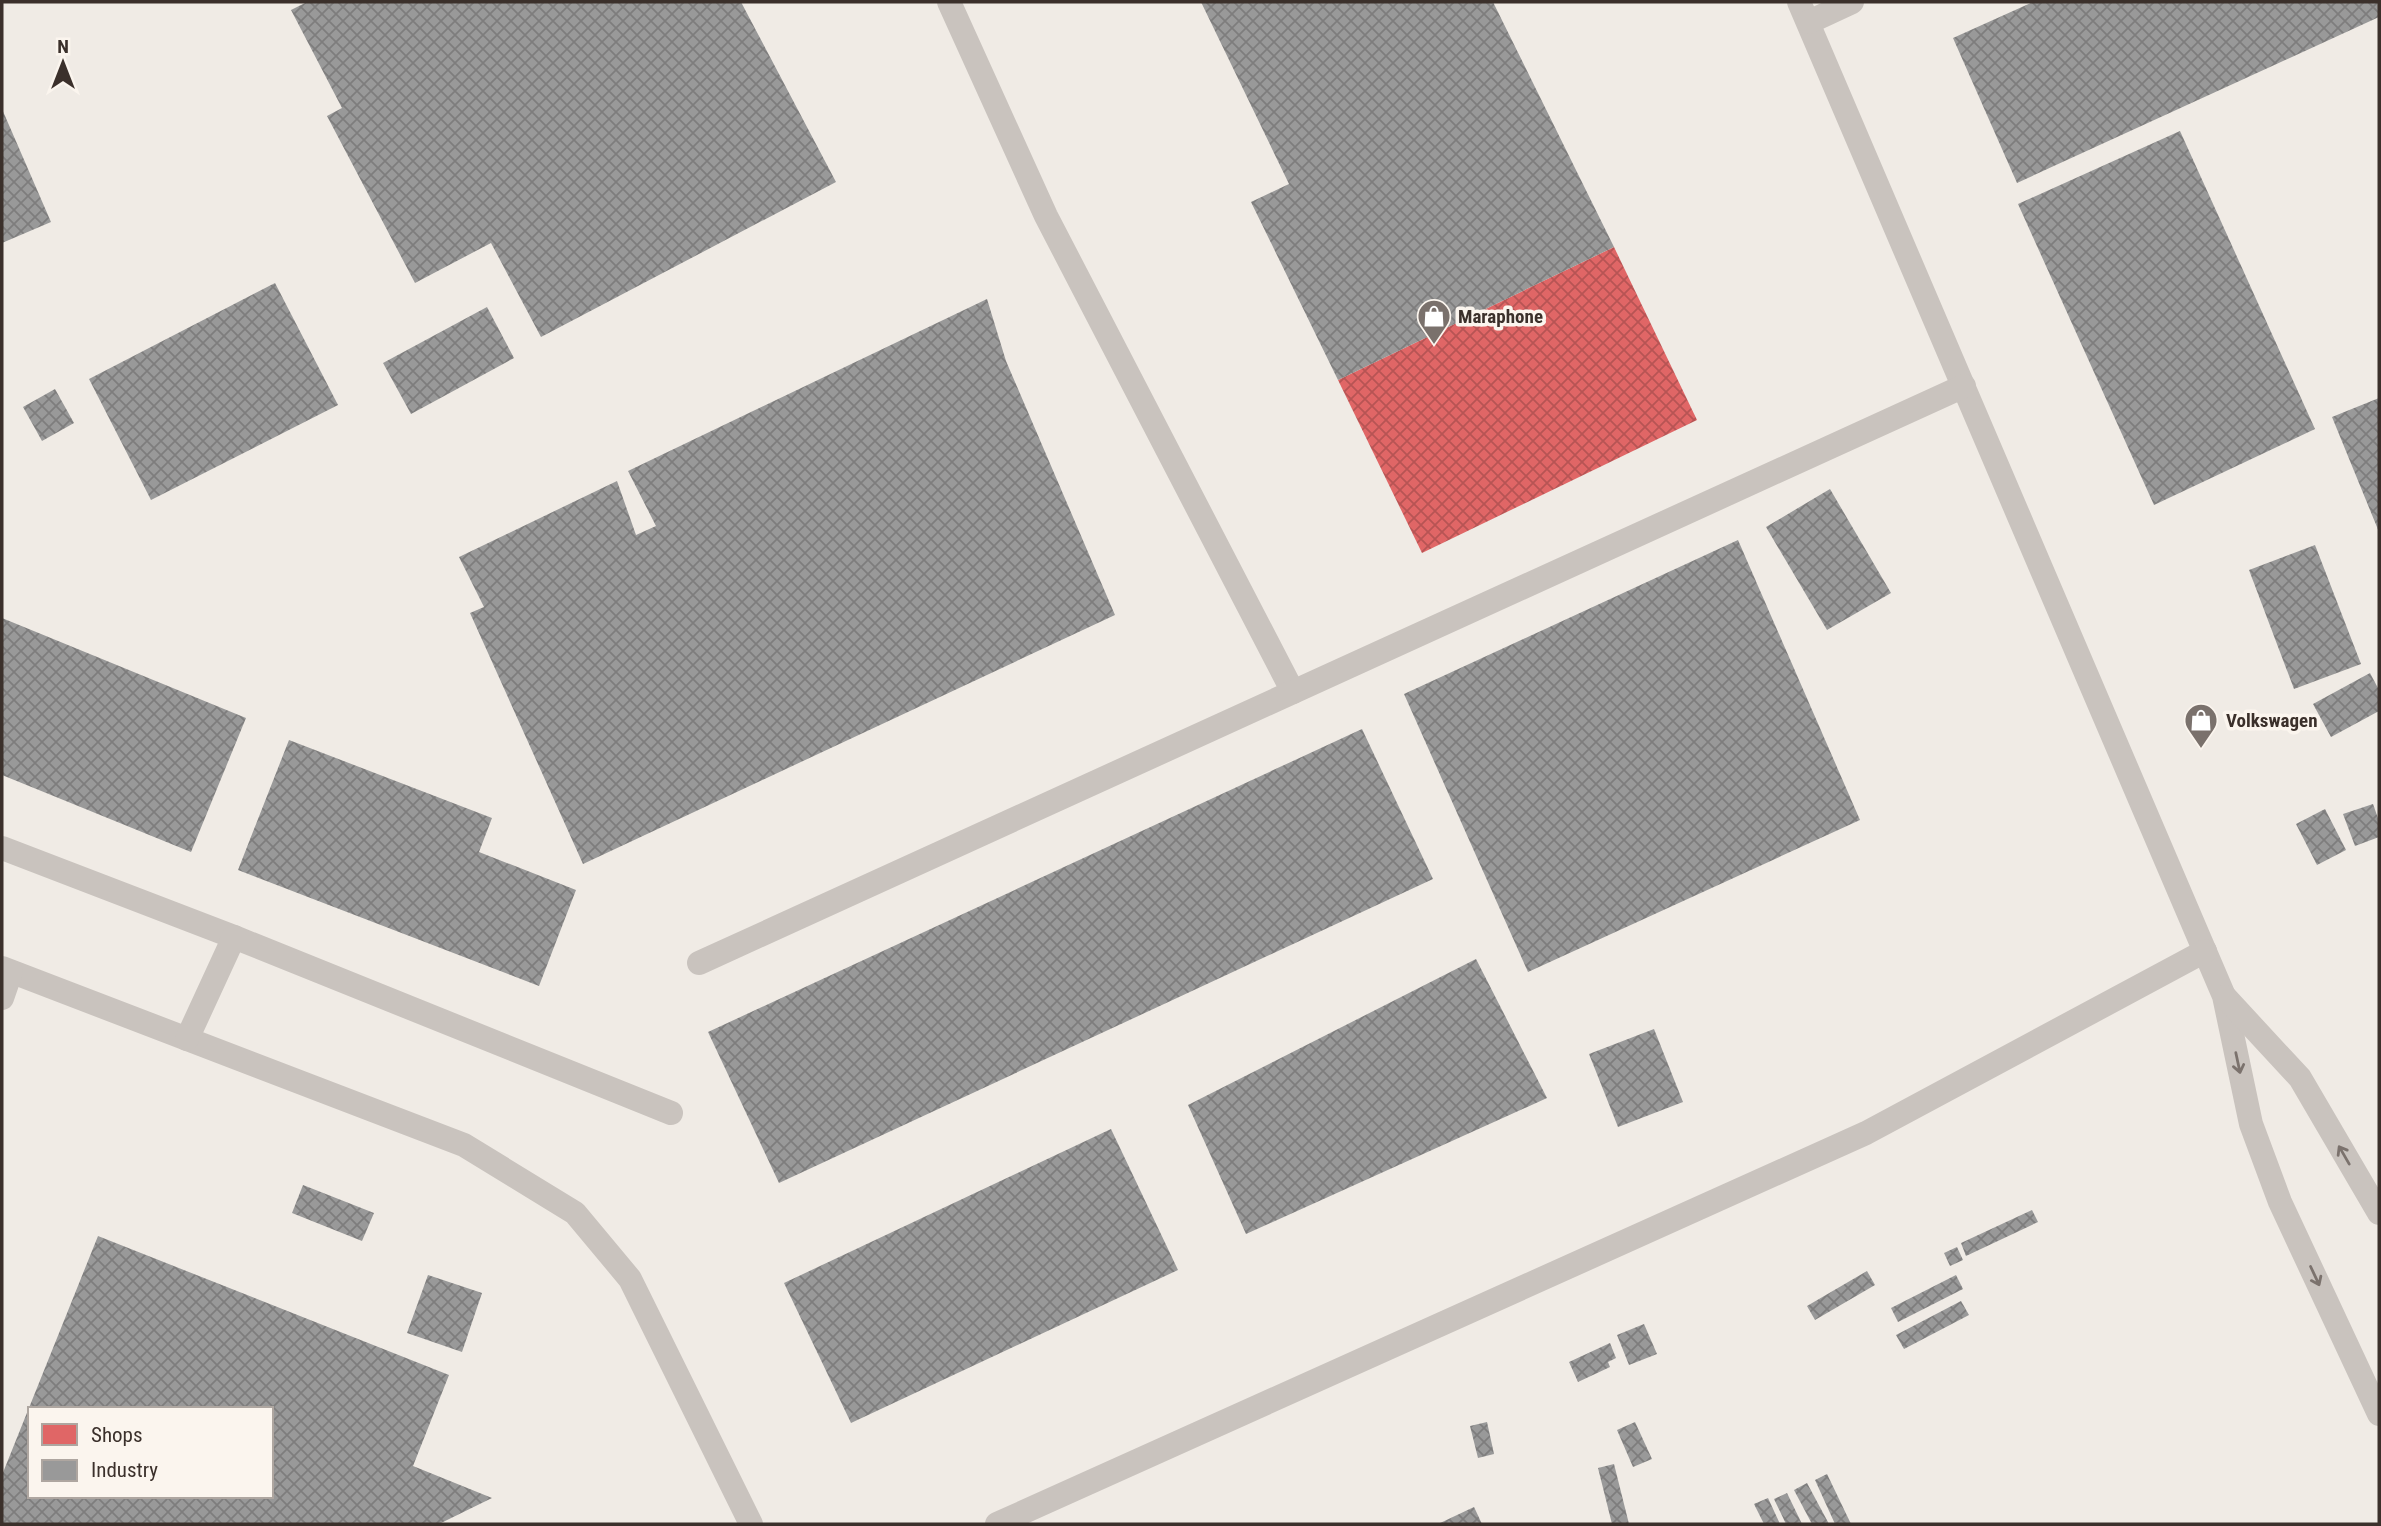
<svg xmlns="http://www.w3.org/2000/svg" width="2381" height="1526" font-family="'Roboto Condensed',sans-serif">
	<style>
		.shops { fill: url(#shops-cross-hatch) }
		.industry { fill: url(#industry-cross-hatch); fill-rule: evenodd }
		.lines { fill: none; stroke-linecap: round; stroke-linejoin: round }
		.service { stroke: #c9c3be; stroke-width: 24 }
		.oneway { stroke: #7b726d }
		.labels { text-anchor: middle; stroke-width: 7; stroke-linejoin: round; paint-order: stroke }
		.poi-label { font-size: 19px; font-weight: bold; fill: #3b302b; stroke: #fbf5ee; text-anchor: start }
	</style>
	<defs>
		<pattern id="shops-cross-hatch" width="8" height="8" patternUnits="userSpaceOnUse" patternTransform="scale(1.75)"><rect width="8" height="8" fill="#e06666"/><path d="M0 0l8 8M0 8l8-8" fill="none" stroke="#b75454"/></pattern>
		<pattern id="industry-cross-hatch" width="8" height="8" patternUnits="userSpaceOnUse" patternTransform="scale(1.75)"><rect width="8" height="8" fill="#999"/><path d="M0 0l8 8M0 8l8-8" fill="none" stroke="#7e7d7d"/></pattern>
	</defs>
	<rect width="100%" height="100%" fill="#f0ebe5"/>
	<polygon class="shops" points="1614,247 1697,420 1422,553 1338,380"/>
	<g class="industry">
		<polygon points="307,2 741,2 836,182 541,337 491,243 415,283 327,116 342,108 291,10"/>
		<polygon points="1201,2 1493,2 1614,247 1338,380 1251,202 1289,184"/>
		<polygon points="2033,2 2379,2 2379,17 2017,183 1953,38"/>
		<polygon points="2,109 51,222 2,243"/>
		<polygon points="2180,131 2315,429 2154,505 2018,204"/>
		<polygon points="275,283 338,405 151,500 89,379"/>
		<polygon points="987,299 1006,361 1115,615 583,864 470,613 484,607 459,557 617,481 636,535 656,526 628,471"/>
		<polygon points="487,307 514,358 411,414 383,363"/>
		<polygon points="55,389 74,423 42,441 23,407"/>
		<polygon points="2379,398 2379,532 2332,417"/>
		<polygon points="1830,489 1891,593 1827,630 1766,527"/>
		<polygon points="1738,540 1860,820 1528,972 1404,694"/>
		<polygon points="2315,545 2361,664 2294,689 2249,570"/>
		<polygon points="2,618 246,718 191,852 2,775"/>
		<polygon points="2370,673 2379,690 2379,711 2331,737 2313,704"/>
		<polygon points="1362,729 1433,879 779,1183 708,1032"/>
		<polygon points="289,740 492,818 479,852 576,890 539,986 238,870"/>
		<polygon points="2373,804 2379,821 2379,837 2355,846 2343,814"/>
		<polygon points="2325,809 2346,850 2317,865 2296,824"/>
		<polygon points="1476,959 1547,1098 1246,1234 1188,1105"/>
		<polygon points="1654,1029 1683,1102 1618,1127 1589,1054"/>
		<polygon points="1111,1129 1178,1270 851,1423 784,1283"/>
		<polygon points="303,1185 374,1213 362,1241 292,1213"/>
		<polygon points="2032,1210 2038,1222 1966,1256 1961,1243"/>
		<path d="M98,1236L449,1375L413,1466L492,1498L439,1524H2V1475ZM30,1409H271V1496H30Z"/>
		<polygon points="1957,1247 1963,1260 1950,1266 1944,1253"/>
		<polygon points="1867,1271 1875,1285 1815,1320 1807,1306"/>
		<polygon points="428,1275 482,1293 462,1352 407,1333"/>
		<polygon points="1956,1275 1963,1289 1898,1322 1891,1308"/>
		<polygon points="1961,1301 1969,1315 1904,1349 1896,1335"/>
		<polygon points="1644,1324 1657,1354 1629,1365 1617,1335"/>
		<polygon points="1610,1343 1616,1358 1608,1362 1610,1367 1578,1382 1569,1362"/>
		<polygon points="1487,1422 1494,1454 1478,1458 1470,1426"/>
		<polygon points="1635,1422 1652,1459 1633,1467 1617,1430"/>
		<polygon points="1614,1464 1629,1524 1612,1524 1598,1468"/>
		<polygon points="1827,1474 1851,1524 1835,1524 1815,1480"/>
		<polygon points="1807,1483 1829,1524 1812,1524 1794,1490"/>
		<polygon points="1787,1493 1802,1524 1786,1524 1774,1499"/>
		<polygon points="1768,1498 1780,1524 1764,1524 1754,1504"/>
		<polygon points="1474,1507 1482,1524 1438,1524"/>
	</g>
	<g class="lines">
		<g class="service">
			<polyline points="949,2 1046,216 1293,692"/>
			<polyline points="1799,2 2224,996 2251,1124 2280,1202 2379,1414"/>
			<polyline points="1809,22 1852,2"/>
			<polyline points="2,848 234,937"/>
			<polyline points="699,963 1964,386"/>
			<polyline points="2,968 464,1145 575,1213 630,1279 751,1524"/>
			<polyline points="2225,997 2300,1078 2379,1213"/>
			<polyline points="2,998 11,972"/>
			<polyline points="187,1039 234,937 671,1113"/>
			<polyline points="997,1524 1866,1133 2205,951"/>
		</g>
	</g>
	<defs><path id="oneway-shaft" d="M-6 0H5M1.5-3L5.5 0L1.5 3" fill="none" stroke-width="1.6" stroke-linecap="round" stroke-linejoin="round" transform="scale(1.75)"/></defs>
	<g class="oneway">
		<use href="#oneway-shaft" transform="translate(2238 1063) rotate(78)"/>
		<use href="#oneway-shaft" transform="translate(2344 1155) rotate(-120)"/>
		<use href="#oneway-shaft" transform="translate(2315 1276) rotate(65)"/>
	</g>
	<defs>
		<symbol id="shop-pin" viewBox="-11 -11 22 30"><path d="M0 17L-7.5 6A9.5 9.5 0 1 1 7.5 6Z" fill="#7a716c" stroke="#fbf5ee"/><path d="M-5-2.5h2.3a2.7 3.5 0 0 1 5.4 0H5L5.5 6h-11ZM-1.5-2.5h3a1.5 2.3 0 0 0-3 0Z" fill="#fff"/></symbol>
	</defs>
	<g fill-rule="evenodd">
		<use href="#shop-pin" x="1415" y="297" width="38" height="52"/>
		<use href="#shop-pin" x="2182" y="701" width="38" height="52"/>
	</g>
	<g class="labels">
		<g class="poi-label">
			<text x="1458" y="323">Maraphone</text>
			<text x="2226" y="727">Volkswagen</text>
		</g>
	</g>
	<rect width="2381" height="1526" fill="none" stroke="#3b302b" stroke-width="7"/>
	<rect x="28" y="1407" width="245" height="91" fill="#fbf5ee" stroke="#aea6a0" stroke-width="2"/>
	<rect x="42" y="1424" width="35" height="21" fill="#e06666" stroke="#aea6a0" stroke-width="2"/>
	<text x="91" y="1442" font-size="21" fill="#3b302b">Shops</text>
	<rect x="42" y="1460" width="35" height="21" fill="#999999" stroke="#aea6a0" stroke-width="2"/>
	<text x="91" y="1477" font-size="21" fill="#3b302b">Industry</text>
	<g transform="translate(63 63)" stroke="#fbf5ee" stroke-width="5" paint-order="stroke">
	<path d="M0-5L12 26L0 18L-12 26Z" fill="#3b302b"/>
	<text y="-10" font-size="19" font-weight="bold" text-anchor="middle" fill="#3b302b">N</text>
	</g>
</svg>
